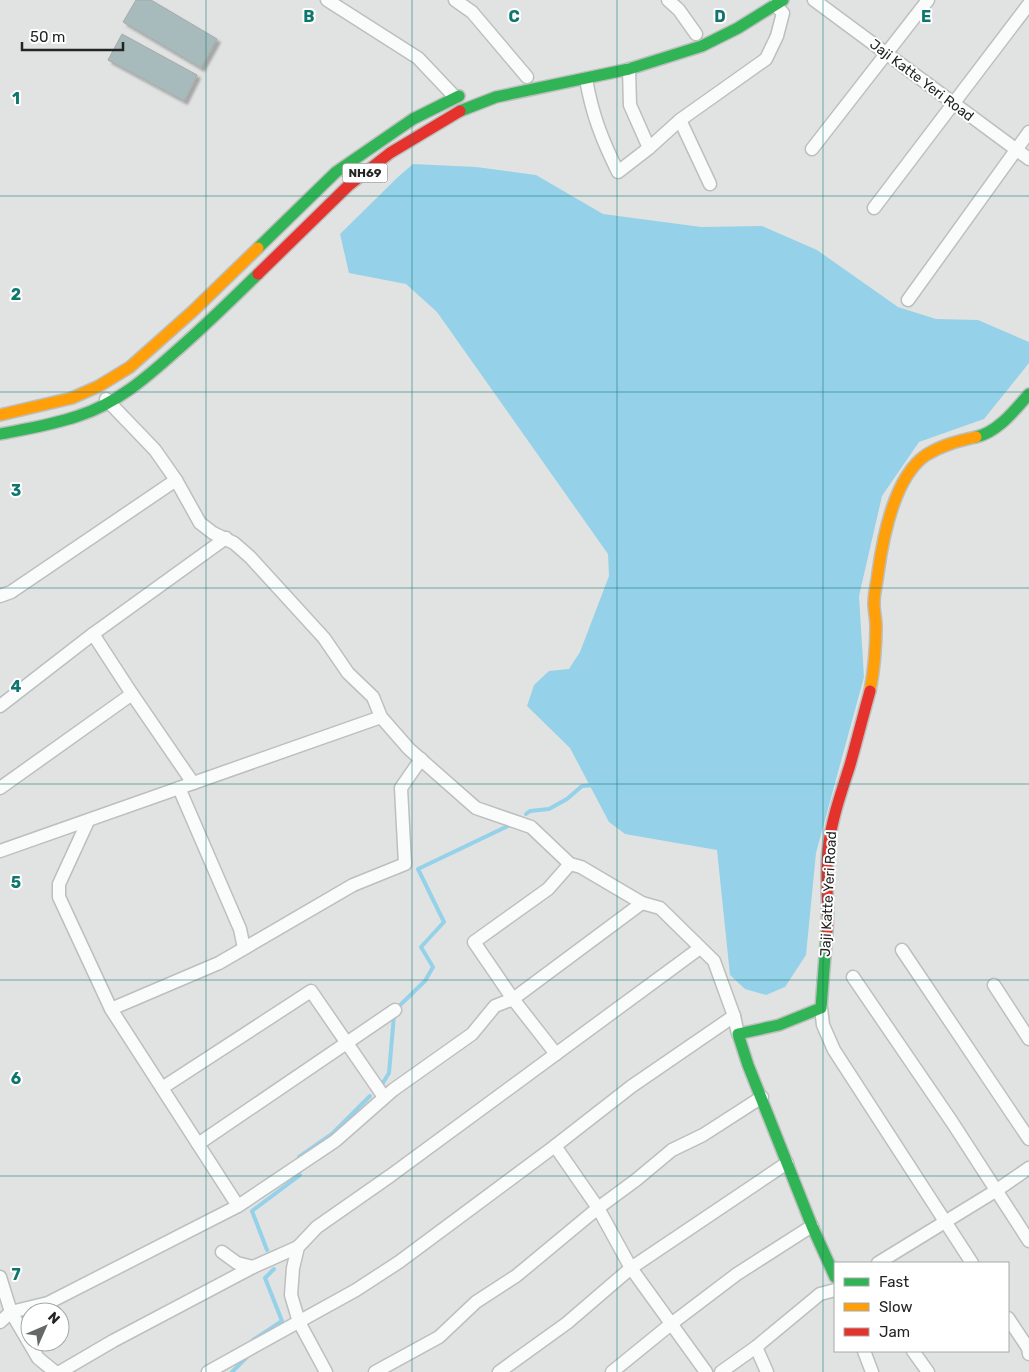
<svg xmlns="http://www.w3.org/2000/svg" width="1029" height="1372" font-family="Rubik,sans-serif">
	<style>
		.water { fill: #95d1e9 }
		.lines { fill: none; stroke-linecap: round; stroke-linejoin: round }
		.stream { stroke: #95d1e9; stroke-width: 4 }
		.building { fill: #a7bbbd; stroke: #a7a8a8; filter: url(#shadow) }
		.street-casing { stroke: #bdbfbe; stroke-width: 15 }
		.fast-casing { stroke: #bdbfbe; stroke-width: 14 }
		.slow-casing { stroke: #bdbfbe; stroke-width: 14 }
		.jam-casing { stroke: #bdbfbe; stroke-width: 14 }
		.street { stroke: #fafbfb; stroke-width: 12 }
		.fast { stroke: #30b455; stroke-width: 11 }
		.slow { stroke: #ff9f0a; stroke-width: 11 }
		.jam { stroke: #e5322d; stroke-width: 11 }
		.grid { fill: none; stroke: #0f766e; stroke-width: 1; stroke-opacity: 0.55 }
		.labels { text-anchor: middle; stroke-width: 4; stroke-linejoin: round; paint-order: stroke }
		.shield { fill: #fff; stroke: #656666; stroke-width: 1 }
		.shield-label { font-size: 12px; font-weight: bold; fill: #232525 }
		.street-label { font-size: 14px; fill: #232525; stroke: #fff }
		.grid-label { font-size: 16px; text-anchor: middle; font-weight: bold; fill: #0f766e; stroke: #fff; stroke-width: 4; stroke-linejoin: round; paint-order: stroke }
	</style>
	<defs>
		<filter id="shadow"><feDropShadow dx="3.5" dy="3.5" stdDeviation="1" flood-color="#0004"/></filter>
	</defs>
	<rect width="100%" height="100%" fill="#e1e3e2"/>
	<polygon class="water" points="413,164 476,167 536,175 603,214 701,227 762,226 817,250 898,307 936,319 978,320 1029,342 1029,363 984,419 919,442 882,496 859,596 864,677 816,853 806,955 785,987 766,995 745,989 730,975 717,850 625,834 609,822 570,748 527,706 534,685 549,671 569,669 580,652 609,576 608,554 437,312 406,284 349,273 340,234 398,177"/>
	<g class="lines">
		<g class="stream">
			<polyline points="526,814 530,811 549,809 567,799 582,786 595,785"/>
			<polyline points="396,1009 425,981 433,967 421,947 444,922 418,869 512,824"/>
			<polyline points="381,1086 389,1073 394,1015"/>
			<polyline points="299,1157 332,1134 370,1096"/>
			<polyline points="267,1250 252,1211 300,1175"/>
			<polyline points="253,1340 282,1321 265,1278 274,1269"/>
			<polyline points="232,1372 247,1357"/>
		</g>
	</g>
	<g class="building">
		<polygon points="136,0 151,0 217,39 201,68 123,22"/>
		<polygon points="122,34 197,75 184,101 108,60"/>
	</g>
	<g class="lines">
		<defs>
			<g id="street">
				<polyline points="327,0 418,58 455,97"/>
				<polyline points="455,0 472,12 527,77"/>
				<polyline points="668,0 679,10 696,34"/>
				<polyline points="814,0 1029,159"/>
				<polyline points="629,69 630,105 649,148"/>
				<path d="M586,79C592,114 602,140 618,172L649,148L680,120L766,59L777,36L783,13L775,5"/>
				<polyline points="680,120 710,184"/>
				<polyline points="812,149 928,0"/>
				<polyline points="874,208 1029,4"/>
				<polyline points="908,300 1029,132"/>
				<polyline points="106,399 155,450 176,480 200,523 213,533 234,543 250,557 324,638 348,673 373,697 381,717 409,749 476,808 531,827 570,864 581,867 642,903"/>
				<polyline points="0,596 11,592 176,480"/>
				<polyline points="93,634 132,694 193,783"/>
				<polyline points="0,706 93,634 226,538"/>
				<polyline points="0,788 132,694"/>
				<polyline points="179,788 240,929 244,948"/>
				<polyline points="88,821 59,884 59,897 111,1009 238,1206"/>
				<polyline points="0,851 381,717"/>
				<polyline points="902,950 1029,1139"/>
				<polyline points="853,977 952,1122 1029,1241"/>
				<polyline points="994,985 1029,1039"/>
				<polyline points="821,1008 823,1025 834,1050 972,1263"/>
				<polyline points="111,1009 219,963 353,885 405,864 401,788 421,759"/>
				<polyline points="556,1054 513,999 474,942 548,889 570,864"/>
				<polyline points="162,1088 311,991 384,1097"/>
				<polyline points="198,1144 395,1010"/>
				<polyline points="555,1146 598,1208 631,1268 706,1372"/>
				<polyline points="222,1252 237,1263 253,1267 298,1247"/>
				<polyline points="878,1263 997,1190 1029,1168"/>
				<polyline points="0,1277 11,1312 38,1358 55,1372"/>
				<polyline points="1008,1318 1028,1348 1029,1354"/>
				<polyline points="0,1322 11,1312 48,1303 238,1206 335,1141 393,1090 472,1034 495,1006 513,999 642,903 660,908 714,961 734,1016 738,1034"/>
				<polyline points="756,1347 767,1372"/>
				<polyline points="864,1351 872,1372"/>
				<polyline points="913,1351 928,1372"/>
				<polyline points="60,1372 113,1341 253,1267"/>
				<polyline points="208,1372 356,1290 399,1262 555,1146 632,1086 734,1016"/>
				<polyline points="326,1372 299,1322 291,1295 293,1268 298,1247 317,1227 390,1176 700,948"/>
				<polyline points="375,1372 439,1337 476,1302 516,1276 598,1208 636,1180 672,1150 703,1135 762,1097"/>
				<polyline points="499,1372 567,1323 631,1268 787,1163"/>
				<polyline points="612,1372 671,1324 737,1274 812,1226"/>
				<polyline points="721,1372 756,1347 820,1294 835,1290"/>
			</g>
			<g id="fast">
				<polyline points="460,111 496,97 629,69 702,46 738,28 783,0"/>
				<polyline points="258,248 336,172 413,119 459,96"/>
				<path d="M0,434C26,429 52,425 78,416C116,404 146,378 175,352C204,327 231,300 258,274"/>
				<path d="M976,437C998,432 1015,410 1029,394"/>
				<polyline points="827,930 821,1008 779,1025 738,1034 748,1065 812,1226 835,1277"/>
			</g>
			<g id="slow">
				<polyline points="0,415 72,398 99,386 130,367 193,311 258,248"/>
				<path d="M870,691C874,670 876,648 876,626C876,619 874,611 874,603C874,593 877,583 878,573C883,537 894,477 926,455C942,445 958,441 976,437"/>
			</g>
			<g id="jam">
				<polyline points="258,274 348,186 390,153 460,111"/>
				<path d="M827,930C829,904 825,877 828,850C831,821 841,793 850,765C857,740 863,716 870,691"/>
			</g>
		</defs>
		<use href="#street" class="street-casing"/>
		<use href="#fast" class="fast-casing"/>
		<use href="#slow" class="slow-casing"/>
		<use href="#jam" class="jam-casing"/>
		<use href="#street" class="street"/>
		<use href="#fast" class="fast"/>
		<use href="#slow" class="slow"/>
		<use href="#jam" class="jam"/>
	</g>
	<path class="grid" d="M206,0V1372M412,0V1372M617,0V1372M823,0V1372M0,196H1029M0,392H1029M0,588H1029M0,784H1029M0,980H1029M0,1176H1029"/>
	<g class="labels">
		<rect class="shield" x="342.5" y="163.5" width="45" height="19" rx="4"/>
		<g class="shield-label">
			<text x="365" y="177">NH69</text>
		</g>
		<g class="street-label">
			<text transform="translate(922 80) rotate(37)" y="5">Jaji Katte Yeri Road</text>
			<text transform="translate(828 894) rotate(-87)" y="5">Jaji Katte Yeri Road</text>
		</g>
	</g>
	<g class="grid-label">
		<text x="309" y="22">B</text>
		<text x="514" y="22">C</text>
		<text x="720" y="22">D</text>
		<text x="926" y="22">E</text>
		<text x="16" y="104">1</text>
		<text x="16" y="300">2</text>
		<text x="16" y="496">3</text>
		<text x="16" y="692">4</text>
		<text x="16" y="888">5</text>
		<text x="16" y="1084">6</text>
		<text x="16" y="1280">7</text>
	</g>
	<rect x="834" y="1262" width="175" height="90" fill="#ffffff" stroke="#a7a8a8"/>
	<rect x="844" y="1278" width="25" height="8" fill="#30b455" stroke="#a7a8a8"/>
	<text x="879" y="1287" font-size="15" fill="#232525">Fast</text>
	<rect x="844" y="1303" width="25" height="8" fill="#ff9f0a" stroke="#a7a8a8"/>
	<text x="879" y="1312" font-size="15" fill="#232525">Slow</text>
	<rect x="844" y="1328" width="25" height="8" fill="#e5322d" stroke="#a7a8a8"/>
	<text x="879" y="1337" font-size="15" fill="#232525">Jam</text>
	<g transform="translate(45 1327) rotate(45)"><circle r="24" fill="#ffffff" stroke="#a7a8a8"/>
	<path d="M0-4L9 19L0 12L-9 19Z" fill="#666867"/>
	<text y="-8" font-size="14" font-weight="bold" text-anchor="middle" fill="#232525">N</text>
	</g>
	<path d="M22 42v8h101v-8" fill="none" stroke="#232525" stroke-width="2.5"/>
	<text x="30" y="42" font-size="15" fill="#232525" stroke="#ffffff" stroke-width="4" paint-order="stroke">50 m</text>
</svg>
